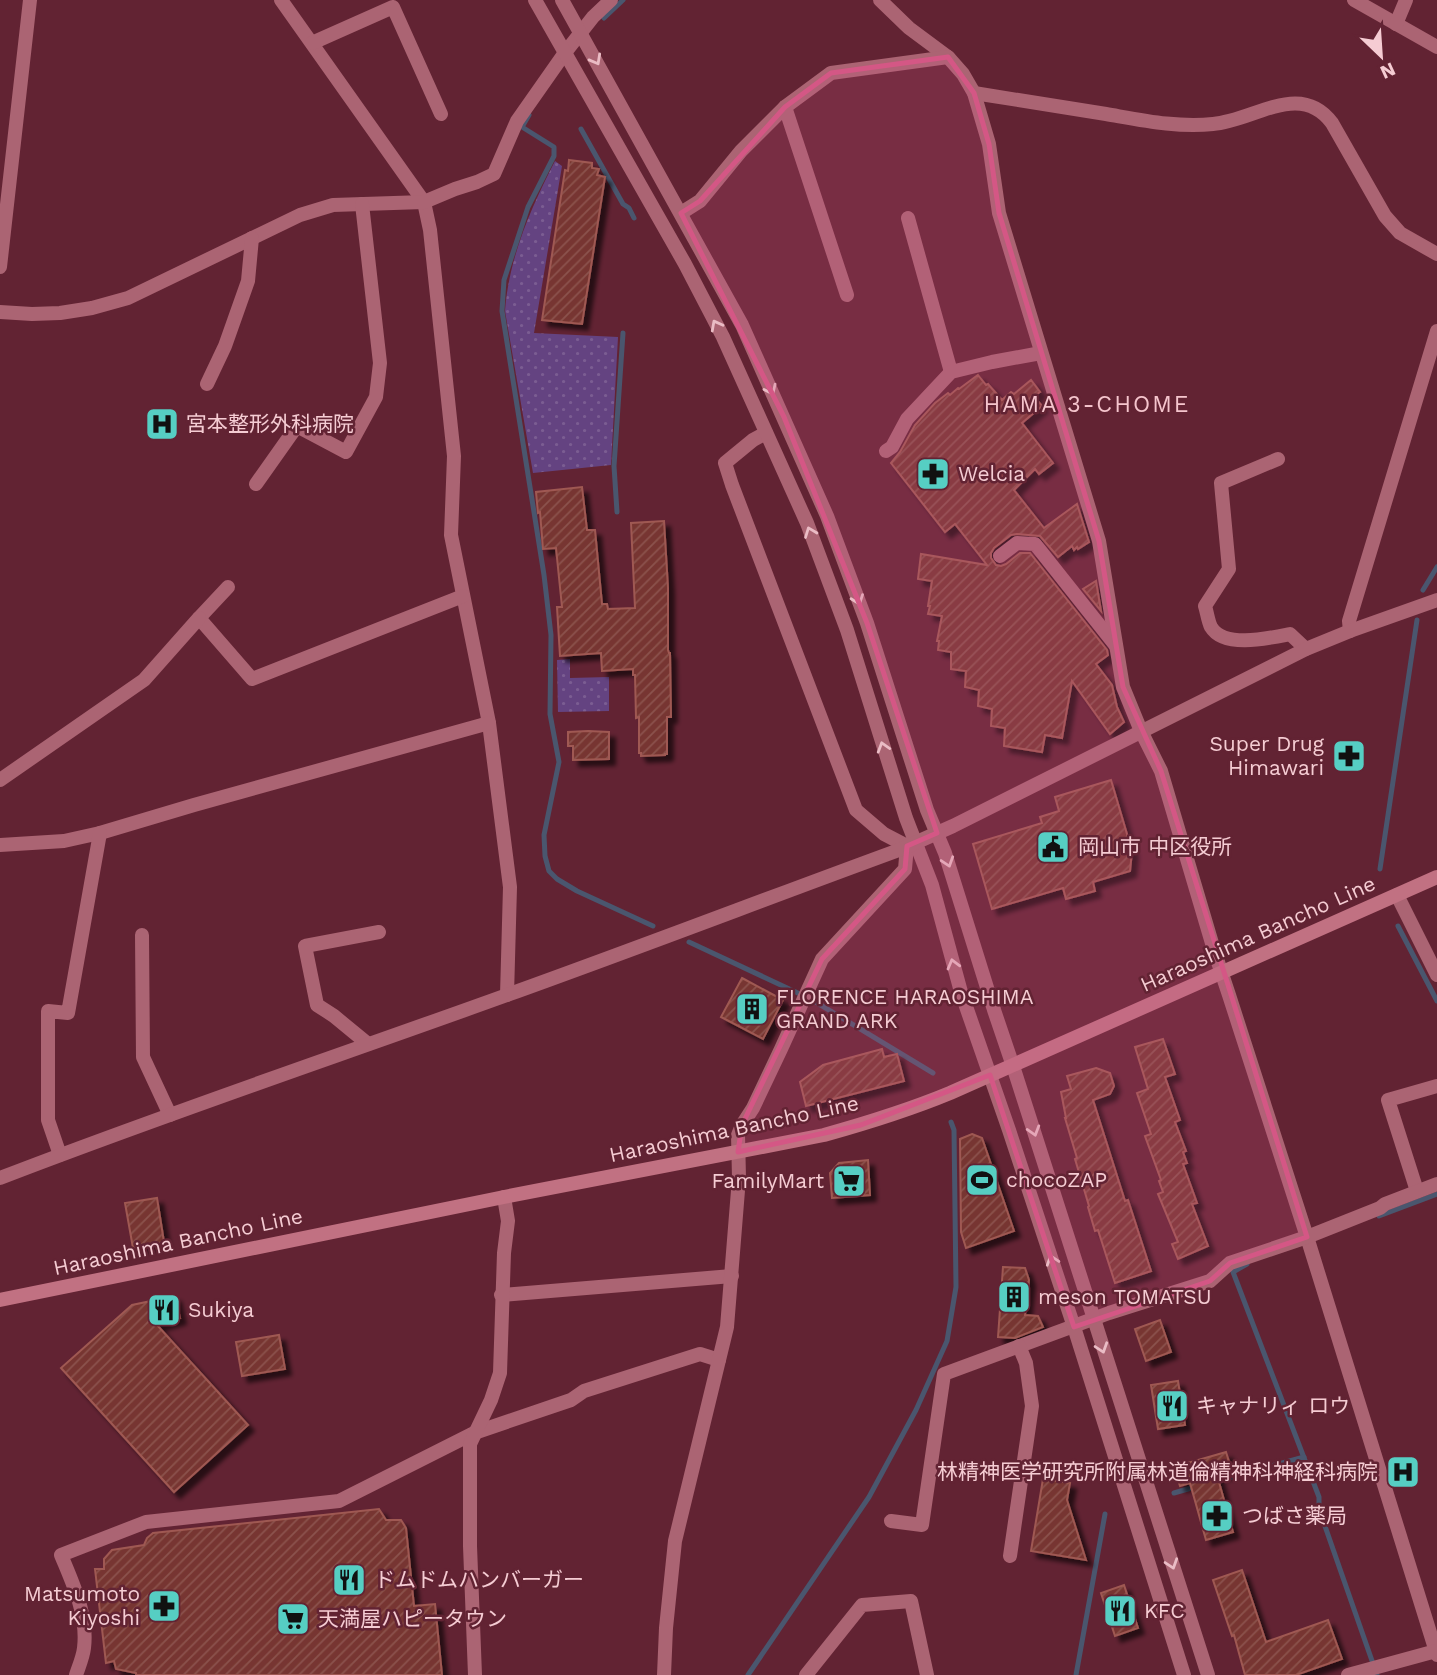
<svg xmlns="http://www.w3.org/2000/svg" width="1437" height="1675" font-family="'Work Sans','Noto Sans JP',sans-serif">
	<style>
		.park { fill: url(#park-dots) }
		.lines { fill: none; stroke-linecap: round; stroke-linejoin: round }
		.stream { stroke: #4a566e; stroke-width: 5 }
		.building { fill: url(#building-hatch); stroke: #9f5952; stroke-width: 2; filter: url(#shadow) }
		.minor { stroke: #ab6473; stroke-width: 14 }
		.tertiary { stroke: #ab6473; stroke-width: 14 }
		.secondary { stroke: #c17182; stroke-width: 14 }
		.oneway { stroke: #eabcc5 }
		.marked { fill: #d45785; fill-opacity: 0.2; stroke: #d45785; stroke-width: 5; stroke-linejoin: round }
		.labels { text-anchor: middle; stroke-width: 5; stroke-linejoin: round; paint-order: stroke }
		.poi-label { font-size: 21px; fill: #f5ccd3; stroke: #622333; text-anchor: start }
		.street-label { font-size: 21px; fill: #f5ccd3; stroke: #622333 }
		.neighbourhood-label { font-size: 23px; letter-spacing: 2px; fill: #f5c5cd; stroke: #622333 }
	</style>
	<defs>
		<pattern id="park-dots" width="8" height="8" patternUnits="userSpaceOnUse" patternTransform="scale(1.75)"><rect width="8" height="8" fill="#644381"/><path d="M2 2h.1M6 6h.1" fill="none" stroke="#7b5d92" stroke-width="1.8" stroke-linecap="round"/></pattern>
		<pattern id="building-hatch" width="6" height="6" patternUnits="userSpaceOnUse" patternTransform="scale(1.75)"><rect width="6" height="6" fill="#773630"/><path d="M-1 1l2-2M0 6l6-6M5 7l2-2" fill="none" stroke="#8b524d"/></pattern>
		<filter id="shadow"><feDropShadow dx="6" dy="6" stdDeviation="2" flood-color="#0009"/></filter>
	</defs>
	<rect width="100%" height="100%" fill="#622333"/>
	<g class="park">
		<path d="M555,161L562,166L534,333L618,337L611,465L533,473L505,311C509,257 531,208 555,161Z"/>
		<polygon points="570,659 570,678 609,677 609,711 558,712 557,660"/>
	</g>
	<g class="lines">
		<g class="stream">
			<polyline points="604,18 623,0"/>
			<polyline points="529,115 522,127 554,147 554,156 528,207 504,280 502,311 544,575 551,635 550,714 559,762 544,835 545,856 549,871 557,879 577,891 653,926"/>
			<polyline points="581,129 623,204 629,208 634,218"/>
			<polyline points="617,512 614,466 623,333"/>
			<polyline points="1423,590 1437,567"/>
			<polyline points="1380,869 1417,620"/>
			<polyline points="1398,926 1437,1001"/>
			<polyline points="689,942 800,994"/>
			<polyline points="814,1001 933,1073"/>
			<polyline points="1379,1216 1437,1194"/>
			<polyline points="1247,1264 1233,1272 1319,1497 1319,1509 1377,1675"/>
			<polyline points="1214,1482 1304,1457"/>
			<polyline points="1174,1493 1198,1486"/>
			<polyline points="748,1675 869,1497 916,1410 947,1341 956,1287 954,1130 951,1122"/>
			<polyline points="1076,1675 1105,1514"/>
		</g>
	</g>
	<g class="building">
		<polygon points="569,160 592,163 592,168 599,169 597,175 605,177 582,324 542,320 565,170 568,171"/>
		<polygon points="978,375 986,385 988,384 1002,400 1011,392 1014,394 1031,380 1040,392 1034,396 1042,406 1022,423 1053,463 1039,474 1035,469 1014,490 1044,528 1077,504 1089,542 1078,549 1077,547 1074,550 1072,546 1058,557 1040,536 1017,534 1011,535 994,548 991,553 991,558 996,565 1001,566 1006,564 1020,553 1030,553 1107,650 1108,655 1096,664 1112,685 1117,707 1124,722 1110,734 1072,681 1062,738 1045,735 1042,752 1004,746 1005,728 991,726 992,709 978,706 979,690 965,687 966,671 951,669 951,652 938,650 939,641 937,641 942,616 928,614 930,606 928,606 932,581 918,579 921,554 987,565 955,524 945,532 891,463 900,452 915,425 935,403 948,393 950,395 958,388 959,389"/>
		<polygon points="582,487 587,530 595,530 602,604 607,604 608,609 635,608 631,523 664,521 668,588 668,650 669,653 670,653 671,717 667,717 667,754 665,754 665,755 641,756 641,753 639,753 639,717 636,718 635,675 633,675 633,669 602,671 601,653 560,656 557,607 562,607 556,548 543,549 540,512 538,513 536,492"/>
		<polygon points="1096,581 1101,611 1083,589"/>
		<polygon points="588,731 609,732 609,759 573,760 573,746 568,746 568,732"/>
		<polygon points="1111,780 1132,851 1130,871 1093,882 1095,891 1066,899 1063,888 992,909 973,844 1042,823 1040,817 1059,811 1055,797"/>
		<polygon points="742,978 783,1000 763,1039 721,1017"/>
		<polygon points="1163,1039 1175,1074 1165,1077 1180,1120 1175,1122 1186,1151 1183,1152 1187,1163 1183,1164 1197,1203 1192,1204 1208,1246 1178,1259 1172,1244 1178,1242 1158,1194 1163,1192 1159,1181 1161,1180 1145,1136 1151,1134 1137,1093 1148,1089 1135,1047"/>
		<polygon points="882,1049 884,1057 897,1054 904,1081 806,1106 800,1082 823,1065"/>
		<polygon points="1096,1068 1110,1073 1114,1086 1110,1094 1093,1100 1125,1201 1128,1200 1151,1271 1115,1283 1098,1230 1095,1231 1088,1207 1089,1206 1075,1159 1077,1158 1065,1118 1066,1118 1061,1092 1071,1089 1067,1076"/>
		<polygon points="972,1134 982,1138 1014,1231 966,1248 961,1232 960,1139"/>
		<polygon points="868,1160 870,1195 832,1198 830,1173 839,1163"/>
		<polygon points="157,1198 164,1242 133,1248 125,1203"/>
		<polygon points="1003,1267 1025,1268 1029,1280 1025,1315 1038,1316 1043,1327 1015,1338 998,1337"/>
		<polygon points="175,1296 180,1318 157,1325 248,1425 174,1492 61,1368 132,1305"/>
		<polygon points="1160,1320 1171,1352 1146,1361 1135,1329"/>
		<polygon points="279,1335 285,1369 242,1376 236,1342"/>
		<polygon points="1178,1381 1185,1425 1158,1429 1151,1385"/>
		<polygon points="1226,1452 1232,1471 1217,1475 1233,1532 1206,1540 1190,1483 1180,1486 1174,1467"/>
		<polygon points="1043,1479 1070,1483 1067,1500 1086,1560 1031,1551"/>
		<polygon points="379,1509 386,1520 401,1520 406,1528 414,1606 435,1604 442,1675 136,1675 136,1673 116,1669 114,1661 106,1663 95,1569 104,1569 104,1559 112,1550 144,1545 147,1538 153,1533"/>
		<polygon points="1242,1570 1266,1642 1328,1620 1342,1659 1296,1675 1245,1675 1234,1635 1232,1636 1213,1580"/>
		<polygon points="1124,1585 1138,1628 1115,1636 1101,1593"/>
	</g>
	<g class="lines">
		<g class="minor">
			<polyline points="281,0 424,202 430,230 454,456 451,535 489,723 510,887 507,995"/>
			<polyline points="880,0 909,28 948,57 963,74 974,93 989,144 999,213 1099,541 1123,687 1141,731 1161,771 1214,950 1229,995 1307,1237 1437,1655"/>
			<polyline points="1354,0 1437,47"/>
			<polyline points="1396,24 1406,0"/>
			<polyline points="312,43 393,7 441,114"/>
			<path d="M974,93C1018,100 1062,107 1106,114C1141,120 1178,128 1213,124C1254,121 1300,80 1332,123L1385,216L1400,233L1437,254"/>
			<polyline points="785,107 847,295"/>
			<polyline points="681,213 700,201 741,151 785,107 831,73 948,57"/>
			<polyline points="908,218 951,372"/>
			<polyline points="0,267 30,0"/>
			<polyline points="0,312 32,314 60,313 92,308 128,298 300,215 333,205 424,202 455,189 477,182 494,174 517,121 564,54 593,17 611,0"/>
			<polyline points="207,384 225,346 248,281 252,238"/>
			<polyline points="886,451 892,447 907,419 951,372 992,362 1041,353"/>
			<path d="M1278,459L1221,483L1229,569L1205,606C1207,612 1208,621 1211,627C1224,649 1270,638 1290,634L1306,649"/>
			<polyline points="256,484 297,426 346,452 376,397 380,363 362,204"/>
			<polyline points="1000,556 1017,543 1035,544 1116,646"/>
			<polyline points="228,587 199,618 252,679 463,596"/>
			<polyline points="1350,631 1349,621 1437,331"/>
			<polyline points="0,780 144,680 199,618"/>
			<polyline points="0,845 64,841 100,833 194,805 489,723"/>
			<polyline points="1397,895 1437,975"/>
			<polyline points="142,935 143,1057 170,1115"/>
			<polyline points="368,1044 334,1016 317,1005 305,946 379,932"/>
			<polyline points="60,1155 48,1120 48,1011 68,1013 100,833"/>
			<polyline points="1417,1191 1388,1100 1437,1086"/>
			<polyline points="501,1295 732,1276"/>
			<polyline points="891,1521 922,1525 944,1374 1109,1313 1210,1281 1230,1263 1307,1237 1380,1208 1385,1204 1437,1184"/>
			<polyline points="1010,1556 1032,1406 1026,1363 1019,1346"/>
			<path d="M76,1675C79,1666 83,1657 84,1648C88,1615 73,1584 61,1555L146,1522L339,1501L474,1433L571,1400L584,1391L700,1354L719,1360"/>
			<polyline points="475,1675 470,1546 470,1444 491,1400 500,1373 504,1253 508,1221 504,1197"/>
			<polyline points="664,1675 666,1628 675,1541 727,1327 739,1178 738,1135 742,1125 753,1108 781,1049 822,959 905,869 907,846 884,834 856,810 732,485 725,463 753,440 766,433"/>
			<polyline points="806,1675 862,1605 911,1601 927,1675"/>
			<polyline points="1348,1675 1436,1651"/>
		</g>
		<g class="tertiary">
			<polyline points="535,0 685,264 723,337 807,523 847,630 906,818 932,885 961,992 1009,1130 1074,1327 1184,1675"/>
			<polyline points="562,0 742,325 827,516 867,623 927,810 945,853 994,1010 1013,1066 1208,1675"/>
			<path d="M0,1178C168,1113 338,1056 507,995C638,948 768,898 899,850L953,826L1306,649L1350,631L1437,600"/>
		</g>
		<path class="secondary" d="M0,1300L504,1197L824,1135C867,1123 909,1110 950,1093L1437,877"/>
	</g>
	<defs><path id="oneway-chevron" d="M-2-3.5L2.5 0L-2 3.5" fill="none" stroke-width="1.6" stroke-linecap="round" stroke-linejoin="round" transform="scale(1.75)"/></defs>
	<g class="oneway">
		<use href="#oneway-chevron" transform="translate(596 60) rotate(61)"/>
		<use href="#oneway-chevron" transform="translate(716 325) rotate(-118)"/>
		<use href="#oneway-chevron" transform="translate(771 390) rotate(65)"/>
		<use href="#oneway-chevron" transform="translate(810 532) rotate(-111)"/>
		<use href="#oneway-chevron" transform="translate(858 600) rotate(70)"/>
		<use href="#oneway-chevron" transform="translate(883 747) rotate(-107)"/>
		<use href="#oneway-chevron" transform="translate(948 862) rotate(72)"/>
		<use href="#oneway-chevron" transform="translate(953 964) rotate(-105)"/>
		<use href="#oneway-chevron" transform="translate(1034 1131) rotate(73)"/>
		<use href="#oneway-chevron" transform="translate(1052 1260) rotate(-108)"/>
		<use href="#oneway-chevron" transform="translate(1102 1348) rotate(72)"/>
		<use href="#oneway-chevron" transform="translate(1172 1564) rotate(72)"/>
	</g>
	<path class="marked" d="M948,57L974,93L989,144L999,213L1099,541L1123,687L1161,771L1307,1237L1230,1263L1210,1281L1074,1327L990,1075L861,1125L738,1152L742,1125L822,959L905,869L907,846L937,833L867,623L784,417L681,213L700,201L785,107L831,73Z"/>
	<defs>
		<symbol id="hospital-square" viewBox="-11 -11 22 22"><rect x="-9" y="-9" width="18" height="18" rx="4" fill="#56cec3" stroke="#622333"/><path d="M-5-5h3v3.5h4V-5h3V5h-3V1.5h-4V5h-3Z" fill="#111"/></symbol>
		<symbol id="pharmacy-square" viewBox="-11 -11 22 22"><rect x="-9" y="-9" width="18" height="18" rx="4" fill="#56cec3" stroke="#622333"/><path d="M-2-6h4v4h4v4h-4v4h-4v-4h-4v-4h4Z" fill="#111"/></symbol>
		<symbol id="civic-square" viewBox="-11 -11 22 22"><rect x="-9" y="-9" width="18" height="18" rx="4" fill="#56cec3" stroke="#622333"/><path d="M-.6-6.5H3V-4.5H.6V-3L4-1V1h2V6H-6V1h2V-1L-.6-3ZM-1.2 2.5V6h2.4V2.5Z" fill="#111"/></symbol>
		<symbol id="building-square" viewBox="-11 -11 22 22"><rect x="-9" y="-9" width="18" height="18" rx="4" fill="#56cec3" stroke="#622333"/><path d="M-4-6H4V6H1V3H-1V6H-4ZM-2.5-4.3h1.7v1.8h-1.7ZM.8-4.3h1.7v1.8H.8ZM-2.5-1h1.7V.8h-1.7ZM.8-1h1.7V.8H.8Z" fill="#111"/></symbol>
		<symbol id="stadium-square" viewBox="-11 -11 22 22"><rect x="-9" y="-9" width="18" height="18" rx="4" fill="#56cec3" stroke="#622333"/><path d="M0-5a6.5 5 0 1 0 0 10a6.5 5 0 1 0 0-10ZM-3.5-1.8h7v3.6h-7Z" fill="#111"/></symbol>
		<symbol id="supermarket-square" viewBox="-11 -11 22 22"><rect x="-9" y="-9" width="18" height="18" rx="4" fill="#56cec3" stroke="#622333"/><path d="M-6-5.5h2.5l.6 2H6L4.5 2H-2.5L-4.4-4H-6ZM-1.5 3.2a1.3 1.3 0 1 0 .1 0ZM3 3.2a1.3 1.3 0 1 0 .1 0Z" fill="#111"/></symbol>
		<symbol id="restaurant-square" viewBox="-11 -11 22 22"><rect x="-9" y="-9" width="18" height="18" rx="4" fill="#56cec3" stroke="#622333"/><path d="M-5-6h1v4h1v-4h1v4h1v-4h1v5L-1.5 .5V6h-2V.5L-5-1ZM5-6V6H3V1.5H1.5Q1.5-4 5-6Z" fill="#111"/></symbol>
	</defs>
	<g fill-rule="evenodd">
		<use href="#hospital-square" x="143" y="405" width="38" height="38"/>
		<use href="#pharmacy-square" x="914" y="455" width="38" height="38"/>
		<use href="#pharmacy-square" x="1330" y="737" width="38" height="38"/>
		<use href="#civic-square" x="1034" y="828" width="38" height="38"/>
		<use href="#building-square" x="733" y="990" width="38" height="38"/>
		<use href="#stadium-square" x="963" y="1161" width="38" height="38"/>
		<use href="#supermarket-square" x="830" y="1162" width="38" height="38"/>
		<use href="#building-square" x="995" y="1278" width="38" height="38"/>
		<use href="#restaurant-square" x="145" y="1291" width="38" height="38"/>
		<use href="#restaurant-square" x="1153" y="1387" width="38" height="38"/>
		<use href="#hospital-square" x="1384" y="1453" width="38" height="38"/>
		<use href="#pharmacy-square" x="1198" y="1497" width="38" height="38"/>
		<use href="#restaurant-square" x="330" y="1561" width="38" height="38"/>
		<use href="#pharmacy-square" x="145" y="1587" width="38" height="38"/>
		<use href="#restaurant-square" x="1101" y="1592" width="38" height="38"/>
		<use href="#supermarket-square" x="274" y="1600" width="38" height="38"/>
	</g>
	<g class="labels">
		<g class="poi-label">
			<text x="186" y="431">宮本整形外科病院</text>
			<text x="958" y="481">Welcia</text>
			<text x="1324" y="751" text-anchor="end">Super Drug<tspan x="1324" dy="24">Himawari</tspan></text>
			<text x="1078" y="854">岡山市 中区役所</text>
			<text x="776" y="1004">FLORENCE HARAOSHIMA<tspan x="776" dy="24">GRAND ARK</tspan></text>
			<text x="1006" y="1187">chocoZAP</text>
			<text x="824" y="1188" text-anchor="end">FamilyMart</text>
			<text x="1038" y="1304">meson TOMATSU</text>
			<text x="188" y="1317">Sukiya</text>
			<text x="1196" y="1413">キャナリィ ロウ</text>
			<text x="1378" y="1479" text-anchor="end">林精神医学研究所附属林道倫精神科神経科病院</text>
			<text x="1242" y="1523">つばさ薬局</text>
			<text x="374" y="1587">ドムドムハンバーガー</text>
			<text x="140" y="1601" text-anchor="end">Matsumoto<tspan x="140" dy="24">Kiyoshi</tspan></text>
			<text x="1144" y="1618">KFC</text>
			<text x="318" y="1626">天満屋ハピータウン</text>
		</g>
		<g class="street-label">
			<text transform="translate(1258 934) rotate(-24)" y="7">Haraoshima Bancho Line</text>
			<text transform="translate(734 1129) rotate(-12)" y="7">Haraoshima Bancho Line</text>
			<text transform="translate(178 1242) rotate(-12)" y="7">Haraoshima Bancho Line</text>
		</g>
		<g class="neighbourhood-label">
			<text x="1087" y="412">HAMA 3-CHOME</text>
		</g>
	</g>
	<g transform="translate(1381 56) rotate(155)" stroke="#622333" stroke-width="5" paint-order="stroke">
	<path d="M0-5L12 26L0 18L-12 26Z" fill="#f5ccd3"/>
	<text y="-10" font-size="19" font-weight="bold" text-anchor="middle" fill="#f5ccd3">N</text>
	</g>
</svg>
